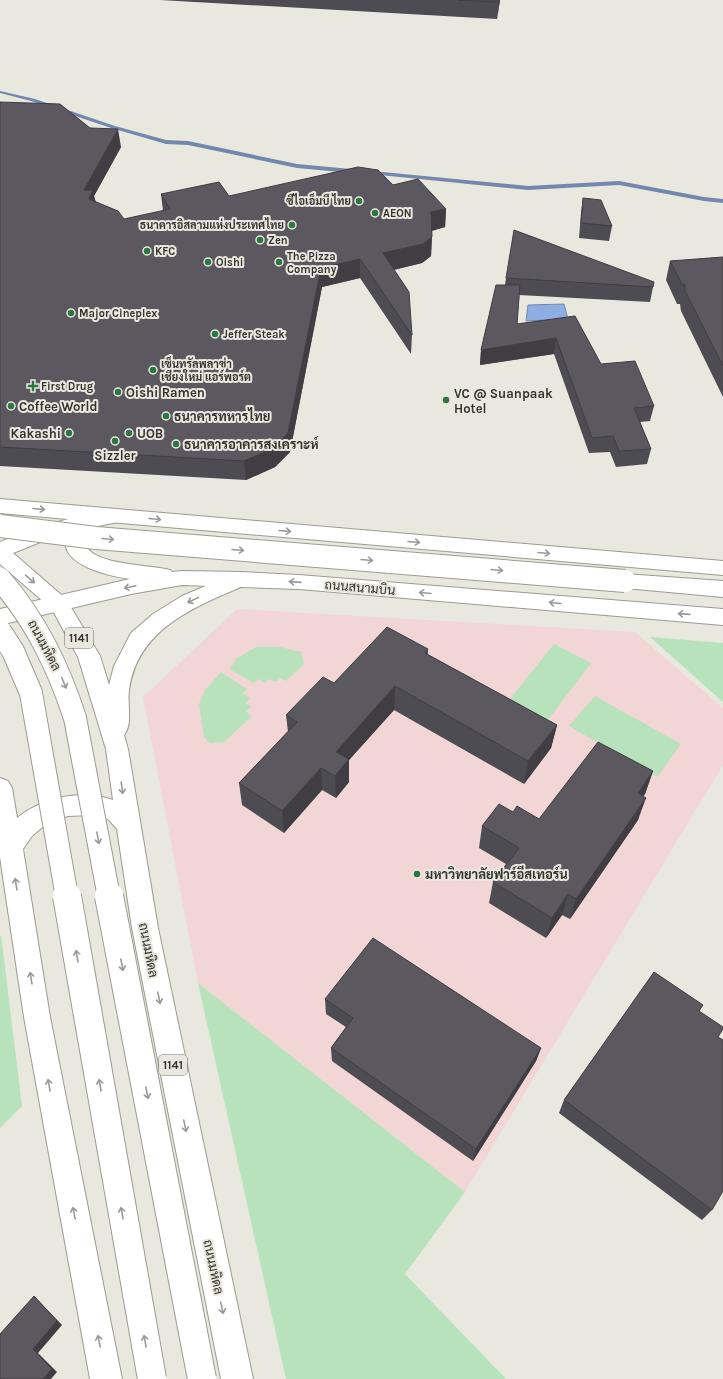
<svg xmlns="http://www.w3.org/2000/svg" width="723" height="1379" font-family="Karla,Sarabun,sans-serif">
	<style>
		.education { fill: #f1d6d5 }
		.green { fill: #b8e2bc }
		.water { fill: #8eade3; stroke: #7388ad }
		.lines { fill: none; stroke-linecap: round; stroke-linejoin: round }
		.stream { fill: #7388ad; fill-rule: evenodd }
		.secondary-casing { stroke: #9c9b92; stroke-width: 2 }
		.primary-casing { stroke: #9c9b92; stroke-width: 2 }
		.secondary { fill: #fff; fill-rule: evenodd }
		.primary { fill: #fff; fill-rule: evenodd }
		.secondary-bridge-far1-casing { stroke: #9c9b92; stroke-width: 24; stroke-linecap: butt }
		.secondary-bridge-casing { stroke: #9c9b92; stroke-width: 30; stroke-linecap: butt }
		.secondary-bridge-far1 { stroke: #fff; stroke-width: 22 }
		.secondary-bridge { stroke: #fff; stroke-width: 28 }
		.wall { fill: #4e4c53 }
		.shaded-wall { fill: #403e43 }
		.building { fill: #5b5860; stroke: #403e43 }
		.oneway { stroke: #9a9997 }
		.poi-dot { fill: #2d7643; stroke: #e9e8de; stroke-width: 1.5 }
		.labels { text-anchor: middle; stroke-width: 4; stroke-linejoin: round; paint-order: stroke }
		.far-poi-label { font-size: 11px; font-weight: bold; fill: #34332f; stroke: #e9e8de; text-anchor: start }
		.shield { fill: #e9e8de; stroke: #6a6964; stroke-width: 1 }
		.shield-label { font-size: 12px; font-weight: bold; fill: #34332f }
		.poi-label { font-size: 13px; font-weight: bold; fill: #34332f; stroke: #e9e8de; text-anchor: start }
		.street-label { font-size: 13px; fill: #34332f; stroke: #e9e8de }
	</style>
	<rect width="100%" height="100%" fill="#e9e8de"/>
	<polygon class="education" points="237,609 635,632 723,708 723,765 465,1192 198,983 143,697"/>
	<g class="green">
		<polygon points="650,637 723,643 723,702"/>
		<polygon points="554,644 591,663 548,720 510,699"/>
		<polygon points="256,647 280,647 301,652 304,664 286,681 280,678 276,682 269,679 265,683 259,679 254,683 229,669 237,658"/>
		<polygon points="221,672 247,689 243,693 250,698 246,703 251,707 246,712 252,716 224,742 210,743 204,737 199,704 205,690"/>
		<polygon points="595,696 681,744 657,777 569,726"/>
		<polygon points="1,935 22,1106 0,1128 0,936"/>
		<polygon points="198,983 465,1192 405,1274 506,1379 286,1379"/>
	</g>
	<polygon class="water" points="564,304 568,319 526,321 528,305"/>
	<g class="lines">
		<g class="stream">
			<polygon points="0,91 35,99 115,126 166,140 188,141 297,164 351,169 354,171 351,173 297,168 188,145 166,144 111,128 31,101 0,93"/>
			<polygon points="372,171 528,186 619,181 704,197 723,199 723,203 704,201 619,185 528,190 370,174 369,173"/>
		</g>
		<defs>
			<g id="secondary">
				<path d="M0,499L723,561V575L98,521C96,529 86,532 86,542C85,565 154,565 170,570L172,572L182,571L241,572L299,575L723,609V625L299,589L182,585L131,594L0,625V609L130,579C101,575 38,558 79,520L0,513Z"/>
				<polygon points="625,574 723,581 723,597 625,588 618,586 615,581 618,576"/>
			</g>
			<path id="primary" d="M116,509L123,511L126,516L123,521L63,533L13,553L66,599L100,656L109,685L114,666L131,633L153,614L182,596L234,574L241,572L248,574L251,579L248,584C197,606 138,627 129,690C127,704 133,724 124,735L128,749L158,928L253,1379H221L132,928L117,829L109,820L102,816L91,815L68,816L55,820L45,825L32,836L23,849L50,1017L122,1379H90L24,1017L0,857V778L8,781L12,788L17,818C43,797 82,789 113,800L106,749L78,657L52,609L0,564V542C38,527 76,515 116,509Z"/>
		</defs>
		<use href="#secondary" class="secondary-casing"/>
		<use href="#primary" class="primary-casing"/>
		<use href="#secondary" class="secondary"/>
		<use href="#primary" class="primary"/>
		<defs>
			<g id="secondary-bridge-far1">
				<polyline points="0,526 96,538 625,581"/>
				<path d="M0,579C36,621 58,666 75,718L109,897"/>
				<polyline points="0,631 13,651 31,693 67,897"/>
			</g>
			<g id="secondary-bridge">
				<polyline points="67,896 152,1379"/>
				<polyline points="109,896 202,1379"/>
			</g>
		</defs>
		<use href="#secondary-bridge-far1" class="secondary-bridge-far1-casing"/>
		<use href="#secondary-bridge" class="secondary-bridge-casing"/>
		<use href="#secondary-bridge-far1" class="secondary-bridge-far1"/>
		<use href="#secondary-bridge" class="secondary-bridge"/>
	</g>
	<g class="wall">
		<polygon points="160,0 500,0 497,19"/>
		<polygon points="0,102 90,128 121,147 94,196 96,202 124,219 163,211 161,194 229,196 393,185 446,209 445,227 432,231 431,256 422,263 394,270 412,335 411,354 360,278 322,287 290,452 275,467 246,480 0,466"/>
		<polygon points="583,198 612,226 609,241 579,238 581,213"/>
		<polygon points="723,257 723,397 681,311 680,304 677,304 666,280 670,261"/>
		<polygon points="506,278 654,282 650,302 519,295 517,324 575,316 601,364 654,406 650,421 640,422 651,449 647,464 616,467 610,452 589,453 554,354 480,365 481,350 505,285"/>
		<polygon points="428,655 557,725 551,748 524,784 394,710 349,760 349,782 336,798 322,790 284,833 242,805 239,783 288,732 286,715"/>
		<polygon points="653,771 645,794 643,796 638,820 570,919 562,915 546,938 489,903 493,882 506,864 479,848 482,826 513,812 539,819"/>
		<polygon points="325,999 541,1048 536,1061 473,1161 332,1061 331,1048 346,1027 326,1014"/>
		<polygon points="699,1011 718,1037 712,1210 702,1220 559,1113 564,1100"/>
	</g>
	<g class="shaded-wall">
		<polygon points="499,0 500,0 497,19 499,2"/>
		<polygon points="118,129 121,147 94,196 97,209 88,208 84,190"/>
		<polygon points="446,209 445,227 430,231 431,212"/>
		<polygon points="432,237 431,256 422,263 383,272 383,253"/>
		<polygon points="360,259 360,278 322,287 290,452 275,467 246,480 244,461 321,268"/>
		<polygon points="556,338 554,354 480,365 481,350"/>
		<polygon points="428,649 427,673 425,653"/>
		<polygon points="395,686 394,710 349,760 349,782 336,798 335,776 336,752"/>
		<polygon points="557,725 551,748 524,784 528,761"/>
		<polygon points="321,768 322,790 284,833 282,811"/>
		<polygon points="653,771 645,794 630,816 638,793"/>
		<polygon points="646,798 638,820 570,919 576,899"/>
		<polygon points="568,894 562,915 546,938 552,918"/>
		<polygon points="541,1048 536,1061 473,1161 476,1149"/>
		<polygon points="34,1296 62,1325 38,1353 57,1372 51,1379 43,1379 33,1349"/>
	</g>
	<g class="building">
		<polygon points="458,0 499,0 499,2"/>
		<polygon points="0,102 60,104 90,128 118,129 84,190 93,190 89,199 118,211 124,219 170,209 161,194 219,182 229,196 358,167 378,170 393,185 418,179 446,209 431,212 432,237 423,244 383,253 409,292 412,335 360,259 321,268 288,433 274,448 244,461 0,447"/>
		<polygon points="583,198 601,200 612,226 581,223"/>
		<polygon points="514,230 654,282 653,287 506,278"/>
		<polygon points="723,257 723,366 685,291 685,285 682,284 670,261"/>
		<polygon points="496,285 520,285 517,324 575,316 601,364 635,361 654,406 634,408 651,449 619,451 613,436 592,438 556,338 481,350"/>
		<polygon points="387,627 428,649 425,653 557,725 528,761 395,686 336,752 349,759 335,776 321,768 282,811 239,783 297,722 286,715 323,677 334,683"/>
		<polygon points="598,742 653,771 638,793 646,798 576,899 568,894 552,918 493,882 519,848 482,826 499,804 513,812 517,806 539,819"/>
		<polygon points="373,938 541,1048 476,1149 331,1048 353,1018 325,999"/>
		<polygon points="654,972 703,1005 699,1011 723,1027 723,1029 718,1037 723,1040 723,1191 712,1210 564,1100"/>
		<polygon points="34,1296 57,1321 33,1349 52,1369 43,1379 0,1379 0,1334"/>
	</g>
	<defs><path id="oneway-shaft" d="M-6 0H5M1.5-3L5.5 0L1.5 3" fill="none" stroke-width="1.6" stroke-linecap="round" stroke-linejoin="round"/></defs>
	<g class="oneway">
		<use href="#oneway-shaft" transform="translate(39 509) rotate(5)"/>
		<use href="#oneway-shaft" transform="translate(155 519) rotate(5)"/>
		<use href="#oneway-shaft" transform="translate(285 531) rotate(5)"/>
		<use href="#oneway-shaft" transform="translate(108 539) rotate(5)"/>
		<use href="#oneway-shaft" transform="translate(414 542) rotate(5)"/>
		<use href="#oneway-shaft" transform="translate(238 550) rotate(5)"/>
		<use href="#oneway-shaft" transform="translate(544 553) rotate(5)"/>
		<use href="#oneway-shaft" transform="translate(367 560) rotate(5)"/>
		<use href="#oneway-shaft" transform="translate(497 570) rotate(5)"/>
		<use href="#oneway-shaft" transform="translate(30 579) rotate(41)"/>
		<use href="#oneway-shaft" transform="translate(295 582) rotate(-176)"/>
		<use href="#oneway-shaft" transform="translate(130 587) rotate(168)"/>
		<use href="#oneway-shaft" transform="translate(425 593) rotate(-175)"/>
		<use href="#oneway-shaft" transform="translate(193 600) rotate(154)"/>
		<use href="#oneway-shaft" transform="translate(555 603) rotate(-175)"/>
		<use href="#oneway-shaft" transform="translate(684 614) rotate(-176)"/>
		<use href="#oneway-shaft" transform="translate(64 683) rotate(68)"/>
		<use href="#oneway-shaft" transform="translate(122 788) rotate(82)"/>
		<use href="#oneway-shaft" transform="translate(98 838) rotate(79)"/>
		<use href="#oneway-shaft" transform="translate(16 884) rotate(-99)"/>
		<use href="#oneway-shaft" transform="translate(77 956) rotate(-100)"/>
		<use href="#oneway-shaft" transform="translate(122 965) rotate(79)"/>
		<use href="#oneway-shaft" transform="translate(31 978) rotate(-99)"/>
		<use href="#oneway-shaft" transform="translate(159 998) rotate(78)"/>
		<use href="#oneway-shaft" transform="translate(49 1085) rotate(-100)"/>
		<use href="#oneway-shaft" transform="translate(100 1085) rotate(-100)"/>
		<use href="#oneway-shaft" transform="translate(147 1093) rotate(79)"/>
		<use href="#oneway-shaft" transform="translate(185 1126) rotate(78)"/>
		<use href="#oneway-shaft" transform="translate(74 1213) rotate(-101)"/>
		<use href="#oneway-shaft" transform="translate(122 1213) rotate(-100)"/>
		<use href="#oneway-shaft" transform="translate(222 1308) rotate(78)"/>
		<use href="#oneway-shaft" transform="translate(99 1341) rotate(-101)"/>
		<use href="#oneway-shaft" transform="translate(145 1341) rotate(-100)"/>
	</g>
	<g class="poi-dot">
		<circle cx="359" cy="201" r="4"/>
		<circle cx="375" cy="213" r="4"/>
		<circle cx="292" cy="225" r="4"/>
		<circle cx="260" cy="240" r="4"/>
		<circle cx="147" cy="251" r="4"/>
		<circle cx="208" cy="262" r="4"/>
		<circle cx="279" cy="262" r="4"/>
		<circle cx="71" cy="313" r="4"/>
		<circle cx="215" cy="334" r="4"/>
		<circle cx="153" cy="370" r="4"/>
		<path d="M31 380h4v4h4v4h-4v4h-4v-4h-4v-4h4z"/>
		<circle cx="118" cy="392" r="4"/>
		<circle cx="446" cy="400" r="4"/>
		<circle cx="11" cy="406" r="4"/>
		<circle cx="166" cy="416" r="4"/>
		<circle cx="69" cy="433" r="4"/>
		<circle cx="129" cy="433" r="4"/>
		<circle cx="115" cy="441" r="4"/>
		<circle cx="176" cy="444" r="4"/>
		<circle cx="417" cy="874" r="4"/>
	</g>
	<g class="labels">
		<g class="far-poi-label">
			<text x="351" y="205" text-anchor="end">ซีไอเอ็มบี ไทย</text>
			<text x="383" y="217">AEON</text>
			<text x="284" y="229" text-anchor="end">ธนาคารอิสลามแห่งประเทศไทย</text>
			<text x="268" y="244">Zen</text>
			<text x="155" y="255">KFC</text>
			<text x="287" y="260">The Pizza<tspan x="287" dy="13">Company</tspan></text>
			<text x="216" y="266">Oishi</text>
			<text x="79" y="317">Major Cineplex</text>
			<text x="223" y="338">Jeffer Steak</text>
			<text x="161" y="368">เซ็นทรัลพลาซ่า<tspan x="161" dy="13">เชียงใหม่ แอร์พอร์ต</tspan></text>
			<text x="41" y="390">First Drug</text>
		</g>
		<g class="shield">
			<rect x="65" y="628" width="28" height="20" rx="3"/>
			<rect x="159" y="1055" width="28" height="20" rx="3"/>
		</g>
		<g class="shield-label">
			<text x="79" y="642">1141</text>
			<text x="173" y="1069">1141</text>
		</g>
		<g class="poi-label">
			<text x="126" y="397">Oishi Ramen</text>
			<text x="454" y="398">VC @ Suanpaak<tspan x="454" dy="15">Hotel</tspan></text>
			<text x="19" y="411">Coffee World</text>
			<text x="174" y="421">ธนาคารทหารไทย</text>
			<text x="61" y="438" text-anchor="end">Kakashi</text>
			<text x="137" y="438">UOB</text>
			<text x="184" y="449">ธนาคารอาคารสงเคราะห์</text>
			<text x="115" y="460" text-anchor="middle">Sizzler</text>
			<text x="425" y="879">มหาวิทยาลัยฟาร์อีสเทอร์น</text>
		</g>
		<g class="street-label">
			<text transform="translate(360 587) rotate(5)" y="5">ถนนสนามบิน</text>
			<text transform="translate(45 645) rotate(62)" y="5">ถนนมหิดล</text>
			<text transform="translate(149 950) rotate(79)" y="5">ถนนมหิดล</text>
			<text transform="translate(214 1267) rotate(78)" y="5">ถนนมหิดล</text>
		</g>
	</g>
</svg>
